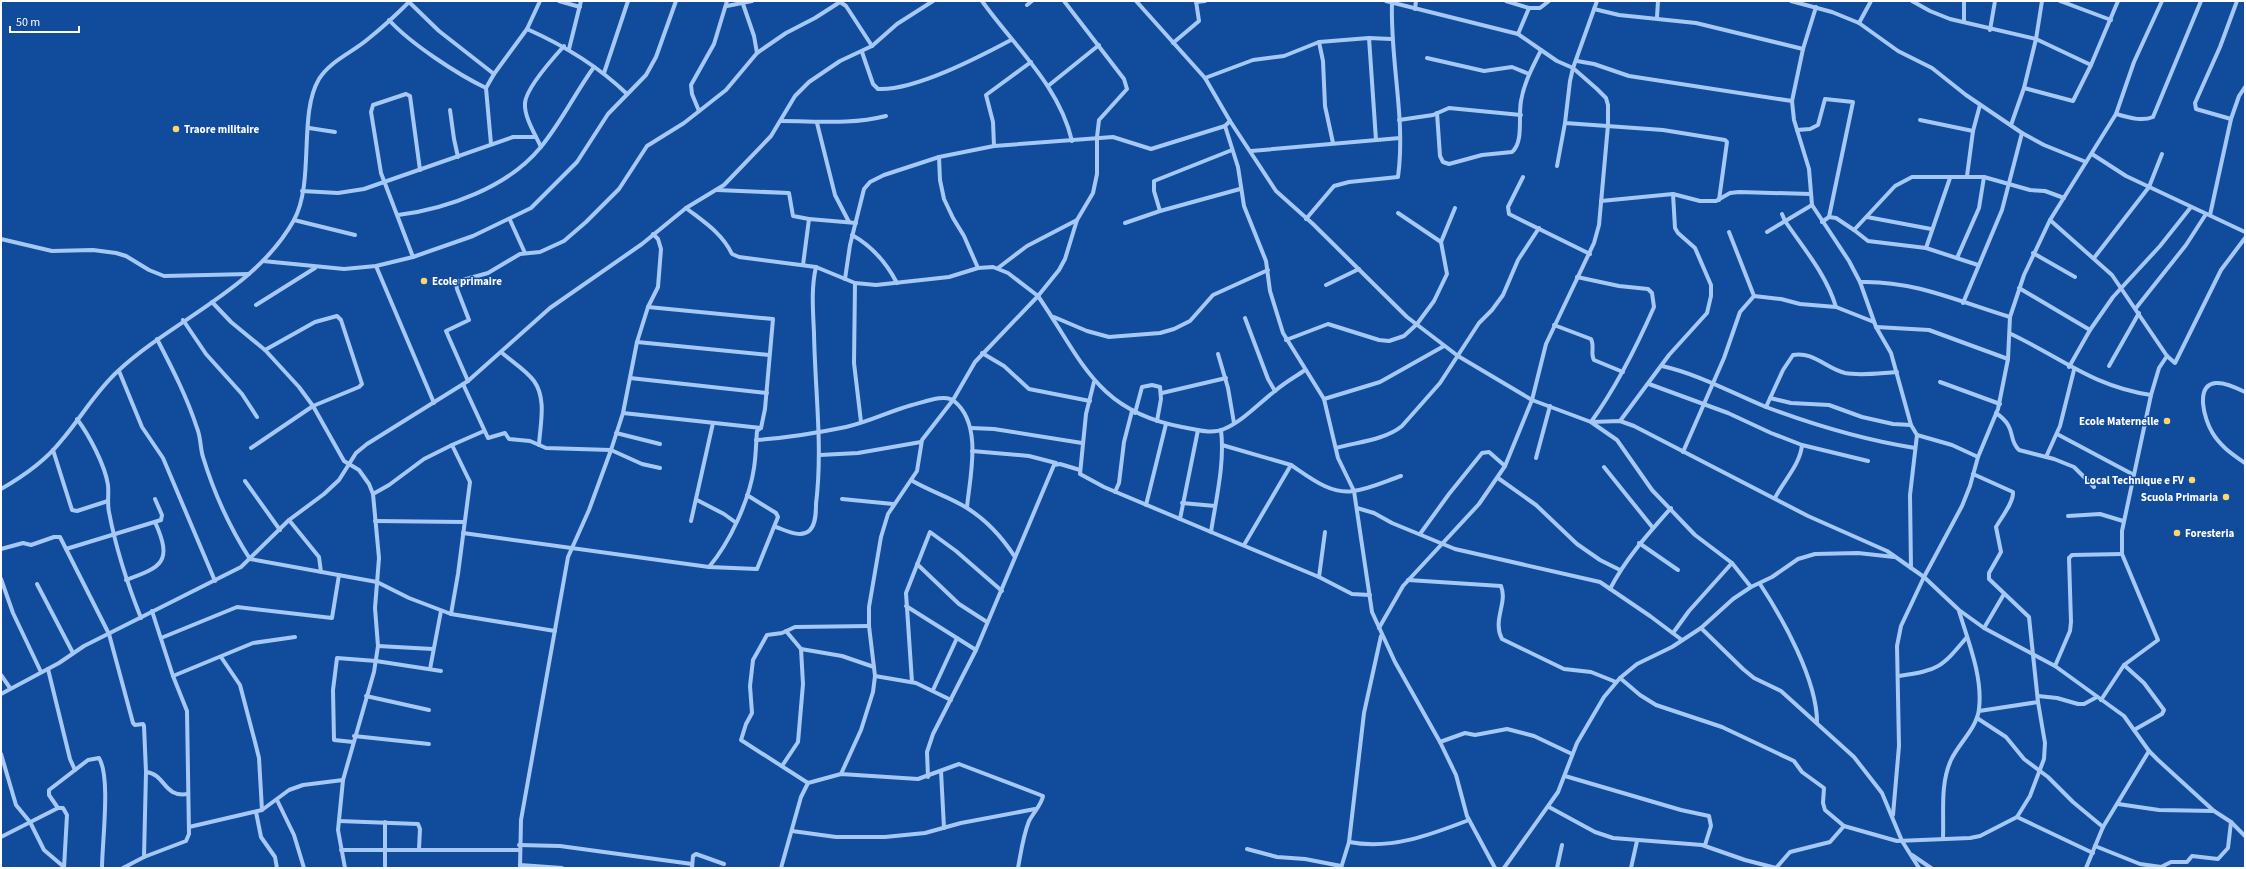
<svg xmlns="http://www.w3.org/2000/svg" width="2246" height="869" font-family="'Source Sans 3',sans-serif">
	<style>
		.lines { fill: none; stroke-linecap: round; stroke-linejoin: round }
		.street { stroke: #a6c8f4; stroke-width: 4 }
		.poi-dot { fill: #ffd769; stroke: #114b9c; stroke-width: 1.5 }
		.labels { text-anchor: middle; stroke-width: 3; stroke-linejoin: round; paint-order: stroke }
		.poi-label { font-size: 11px; font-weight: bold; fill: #fff; stroke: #114b9c; text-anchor: start }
	</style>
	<rect width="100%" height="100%" fill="#114b9c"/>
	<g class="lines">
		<g class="street">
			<polyline points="559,1 580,7"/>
			<path d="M982,1C1014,46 1059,85 1072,141"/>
			<polyline points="1136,1 1205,78 1230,121 1276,191 1313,224 1407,317 1458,356 1532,400 1591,422 1620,421 1634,426 1808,516 1887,551 1924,577 1959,610 1984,628 2055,666 2124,716 2149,751 2158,760 2214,811 2231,822 2245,836"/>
			<polyline points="1386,1 1518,34 1541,50"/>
			<polyline points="1506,1 1529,8"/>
			<polyline points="1791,1 1832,12 1859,23 1898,51 1932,68 1966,95 2022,133 2044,145 2086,162"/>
			<polyline points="1912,1 1930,11 1950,19 2036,39 2091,65 2118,1"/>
			<polyline points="2060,1 2111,20"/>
			<polyline points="2237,1 2220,47 2195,103 2196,109 2231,119 2239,96 2245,87"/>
			<polyline points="409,2 439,31 494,74"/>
			<polyline points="1196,2 1205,1"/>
			<polyline points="743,4 754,36 757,53"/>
			<polyline points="1027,5 1032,1"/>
			<polyline points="727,6 752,1"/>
			<polyline points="1816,7 1803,49 1792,101 1794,120 1809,169 1812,205 1849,261 1860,282 1876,327 1891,353 1911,425 1917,435 1952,445 1978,457"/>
			<polyline points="1415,9 1416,1"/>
			<polyline points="1594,9 1619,15 1696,23 1803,49"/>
			<polyline points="1657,17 1658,1"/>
			<path d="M389,20C411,44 457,74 486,88"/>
			<polyline points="1964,22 1964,1"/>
			<polyline points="1859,23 1871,1"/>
			<polyline points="527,29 540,1"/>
			<polyline points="1990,30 1995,1"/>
			<polyline points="1518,34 1529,8 1540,8 1549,1"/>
			<polyline points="1369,38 1376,140"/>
			<polyline points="1319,42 1323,61 1325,106 1333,143"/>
			<polyline points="1173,43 1199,21 1196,1"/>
			<polyline points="569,49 581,1"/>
			<path d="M862,52L873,84L878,89C914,91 979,57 1011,40"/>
			<polyline points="1427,58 1484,71 1512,67 1529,74"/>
			<polyline points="1577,61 1594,64 1629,76 1792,101"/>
			<polyline points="604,73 628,1"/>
			<polyline points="1205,78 1253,60 1284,56 1319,42 1369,38 1391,39"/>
			<polyline points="1048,86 1099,45"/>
			<polyline points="2024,88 2073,101 2091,65"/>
			<polyline points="450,110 454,139 458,157"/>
			<polyline points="699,111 692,94 691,85 714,44 727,1"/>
			<path d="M1437,113L1440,156L1443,162L1449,164L1482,155L1512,152C1524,142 1518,116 1521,101C1524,82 1533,67 1541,50L1557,61L1573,68L1570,81L1565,123L1663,130L1725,140L1727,142L1719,200"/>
			<path d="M2116,114C2128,117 2141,122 2153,117L2201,1"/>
			<polyline points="1399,120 1433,115 1449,108 1521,115"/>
			<polyline points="1920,120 1973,131"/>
			<path d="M781,121C817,121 850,125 886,116"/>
			<polyline points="1230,121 1225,126 1238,167 1244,206 1266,261 1270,291 1283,333 1324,399 1338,458 1354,491 1372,612 1395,662 1440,742 1456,775 1467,816 1495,868"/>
			<polyline points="817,123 835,195 849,222"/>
			<polyline points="2011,125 2024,88 2036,39 2042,1"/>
			<polyline points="309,128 335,132"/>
			<polyline points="1797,130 1810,129 1818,125 1825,99 1853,102 1829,217"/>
			<path d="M491,144L486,88L494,74L527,29C563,45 598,66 627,94"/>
			<polyline points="994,146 993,122 986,95 1031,62"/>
			<path d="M541,147C535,134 524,117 525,103C526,88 554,57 564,46"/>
			<polyline points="1251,151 1400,138"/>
			<polyline points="2092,154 2126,176 2245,232"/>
			<polyline points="939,157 940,180 944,199 953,218 964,236 978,268"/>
			<polyline points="1557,166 1565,123"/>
			<polyline points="1967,176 1973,131 1980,105"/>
			<polyline points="1523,177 1508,207 1509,214 1590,254"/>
			<polyline points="717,190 789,193 793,216 809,219"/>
			<polyline points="302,191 338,193 364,189 513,137 536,137"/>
			<polyline points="1601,201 1673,194 1700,201 1716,201 1730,193 1739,192 1811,194"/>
			<path d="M686,208C704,222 722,233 732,254L739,257L816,267L855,283L876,285L949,277L978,268L993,267L1008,273L1038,296L1059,270L1065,259L1077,220L1093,193L1097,174V137L1099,120L1127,89L1124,79L1064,1"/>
			<polyline points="1160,211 1154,191 1154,181 1232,150"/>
			<polyline points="1398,213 1441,242"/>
			<path d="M1782,214L1785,221C1804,249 1826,274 1836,307"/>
			<path d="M398,215C447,209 508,187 540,148C561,123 575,93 594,67"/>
			<polyline points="2210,215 2231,119"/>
			<polyline points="1867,217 1931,229"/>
			<path d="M1306,219L1334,186L1349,182L1398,177C1406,119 1390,61 1392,3"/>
			<polyline points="294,220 355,235"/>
			<polyline points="510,220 525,253"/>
			<polyline points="2050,220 2112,275 2167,356 2175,363 2221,270 2245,238"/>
			<polyline points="1822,222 1829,217 1836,218 1854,230 1895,186 1912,177 1984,177 2030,190 2045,191 2064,198"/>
			<polyline points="1125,223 1160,211 1240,189"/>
			<polyline points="1854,230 1868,241 1926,248 1978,265"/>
			<polyline points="1729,232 1754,296"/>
			<polyline points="1767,232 1812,205"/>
			<path d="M852,235C872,246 886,262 897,283"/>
			<polyline points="1,239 52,251 93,250 116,253 126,256 149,270 164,276 249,274"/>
			<polyline points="1926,248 1950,178"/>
			<polyline points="2033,253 2075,277"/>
			<polyline points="413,257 381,173 371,112 373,105 406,94 410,96 420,170"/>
			<polyline points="1957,258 1979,208 1984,177"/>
			<polyline points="2094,258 2149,187 2162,154"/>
			<polyline points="263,261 344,269 376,266 413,257 473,236 531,208 577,162 608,114 646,75 656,57 676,1"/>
			<polyline points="803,265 809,219 856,223"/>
			<polyline points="376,266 434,403"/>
			<polyline points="998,268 1027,246 1077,220"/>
			<path d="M1577,277L1619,286L1648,289L1652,293L1654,307C1636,348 1617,386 1591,422L1617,440L1652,490L1695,535L1732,563L1751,587"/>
			<polyline points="845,279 850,245 864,189 870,182 884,175 939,157 994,146 1113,137 1151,149 1225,126"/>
			<path d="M1860,282C1913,280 1960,302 2010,317"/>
			<polyline points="855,283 854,363 861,422"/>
			<polyline points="1326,285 1359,269"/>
			<polyline points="2019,288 2090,330"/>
			<polyline points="212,302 231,322 265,350 299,387 313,406 344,461 359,470 369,484 373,494 379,558 375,608 378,646 374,672 343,780 338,830 345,868"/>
			<polyline points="1963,303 2002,210 2022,133"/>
			<polyline points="256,305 315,268"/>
			<path d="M648,307L773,319L765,409L761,428L757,431C756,443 756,456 754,468C749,501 730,542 709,567L757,569L778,517L776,513L747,495"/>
			<polyline points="2136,308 2186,245 2206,214"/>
			<polyline points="1054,317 1087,331 1109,337 1160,333 1174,329 1190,321 1213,295 1268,270"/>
			<polyline points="1245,318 1268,379 1275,391"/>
			<polyline points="183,320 206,354 242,394 257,417"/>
			<path d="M1554,325L1591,339C1595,347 1590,353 1594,360L1623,372"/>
			<polyline points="1876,327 1929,330 2008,359"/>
			<path d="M2011,334C2062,358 2092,386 2151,395"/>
			<path d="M157,339C172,368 187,397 197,428C201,437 200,448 203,457C214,493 230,528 250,559L377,582L409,598L451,614L555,631"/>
			<polyline points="1286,340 1328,324 1379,340 1389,341 1404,336 1417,324 1434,301 1447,274 1441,242 1455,208"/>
			<polyline points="637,342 769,355"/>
			<path d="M501,352C511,361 526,370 534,381C547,399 540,425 539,445"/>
			<polyline points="982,353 1004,366 1029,389 1090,401"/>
			<polyline points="1218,354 1228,388 1234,423"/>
			<path d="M1662,366C1698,374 1732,393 1766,407C1814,425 1864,440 1915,448"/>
			<polyline points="2109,366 2139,313"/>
			<polyline points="2069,367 2090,330 2113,297 2160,246 2191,207"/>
			<polyline points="119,371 142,427 163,458 215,581"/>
			<polyline points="630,378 767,393"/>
			<polyline points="468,381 446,331 469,320 457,289 456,283 459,281 488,273 520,254 540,252 564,241 586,222 619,189 647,146 684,123 726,90 757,53 786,33 815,18 840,2 846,6 872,46"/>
			<path d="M1094,382L1086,414L1080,474L1104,487L1211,532C1216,499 1225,463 1221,430"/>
			<polyline points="1940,382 2000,404"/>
			<polyline points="463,384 488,438 505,433 509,439 530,441 546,448 611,450 642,464 660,468"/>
			<polyline points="1649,384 1728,413 1771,433 1802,445 1868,461"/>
			<path d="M2245,392C2237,388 2225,382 2216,383C2194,385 2205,421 2212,432C2220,446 2232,454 2245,463"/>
			<polyline points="1162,393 1226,378"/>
			<polyline points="1770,398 1791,403 1829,405 1862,417 1893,424 1911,425"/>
			<polyline points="1324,399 1380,382 1444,346"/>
			<path d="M1766,407L1783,370L1793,355C1813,351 1827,369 1845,373C1861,376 1880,373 1897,372"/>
			<polyline points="623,413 761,428"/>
			<polyline points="1135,413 1142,387 1152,385 1160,387 1161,399 1157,421"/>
			<path d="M1996,413C2018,428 2007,439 2019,450L2054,459L2074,467L2094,487"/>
			<path d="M77,419C89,435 105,465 108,485C109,494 107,503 109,512C116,549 127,583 141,618"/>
			<polyline points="1620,421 1669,355 1707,313 1711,296 1711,285 1695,248 1678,233 1675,228 1673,194"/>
			<polyline points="971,428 994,429 1082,443"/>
			<polyline points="616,433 660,444"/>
			<polyline points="2057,434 2134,475"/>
			<path d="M756,440C786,438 817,433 846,427C869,422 890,411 912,405C922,403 945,393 954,401C983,424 970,476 967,507"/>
			<polyline points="452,445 484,431"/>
			<polyline points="1222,445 1291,465 1244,545"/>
			<polyline points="251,448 313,406 359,387 362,384 341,320 337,316 315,322 265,350"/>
			<path d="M1336,448C1357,442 1385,440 1402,426L1440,383L1479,323L1492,310L1503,295L1518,260L1539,228"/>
			<polyline points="53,450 72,510 77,511 108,501"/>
			<polyline points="972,451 1029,456 1056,463"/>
			<polyline points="1683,452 1724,358 1740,312 1754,296 1781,299 1800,304 1836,307 1874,322"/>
			<polyline points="820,455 858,453 921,442"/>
			<polyline points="2046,457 2060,426 2074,370"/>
			<polyline points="1536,458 1550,406"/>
			<path d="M1291,465C1309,477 1331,495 1353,491C1369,489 1386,481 1401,476"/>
			<polyline points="1604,467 1653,528"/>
			<path d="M1973,474L2013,492C2014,502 2001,518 1996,527L2001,552L1989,573V579L2029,617L2038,702L2045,743L2044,759L2030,796L2017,817"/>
			<polyline points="1498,478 1536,505 1577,544 1600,560 1620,570"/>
			<path d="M911,480C929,491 950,497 967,508C988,521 1002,537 1015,557"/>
			<polyline points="245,481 280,530"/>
			<path d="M1,489C22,477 46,460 61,441C81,418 95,392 118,371C174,319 255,290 294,220C315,181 298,114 319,79C330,61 353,52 368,39C383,27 397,14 410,1"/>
			<polyline points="1115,492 1119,483 1124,442 1132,411"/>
			<polyline points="373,494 389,485 424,459 452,445 470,482 458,574 451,614"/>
			<path d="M1775,498C1784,480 1800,465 1802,445"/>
			<polyline points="842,499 893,504"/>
			<polyline points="697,500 724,514 735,522"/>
			<polyline points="1182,503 1215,506"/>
			<polyline points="1146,505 1166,424"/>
			<polyline points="1357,508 1374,513 1392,523 1455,549 1600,582 1650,616 1682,640"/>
			<polyline points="2068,516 2100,514 2123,521"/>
			<polyline points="1180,519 1198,430"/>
			<polyline points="289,520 319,557 321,572"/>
			<polyline points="375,521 464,522"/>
			<polyline points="691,521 713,423"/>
			<path d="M776,527C785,530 801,539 810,530C816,524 816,512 816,504C823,447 815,391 814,333C813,311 811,288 816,267"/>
			<polyline points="1211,532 1319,577 1352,594 1370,595"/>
			<polyline points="463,533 709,567"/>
			<polyline points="1420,534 1449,494 1482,453 1489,452 1505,466"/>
			<polyline points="1639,543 1678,570"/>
			<polyline points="1,549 23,543 31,545 54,537 60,537 109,634 133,723 135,725 143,724 144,726 146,772 144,857"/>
			<polyline points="66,549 161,520 162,515 155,499"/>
			<polyline points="917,564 959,604 987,622"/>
			<polyline points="1911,568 1910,495 1917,435"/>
			<polyline points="1319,577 1325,532"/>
			<polyline points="1,579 13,613 41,672"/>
			<path d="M126,580C162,567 173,562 155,522"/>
			<path d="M1408,580L1501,586C1508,603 1492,620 1502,639L1564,669L1591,672L1616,682"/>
			<polyline points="37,584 73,653"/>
			<path d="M1760,584C1783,619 1817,680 1817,722"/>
			<path d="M1610,589C1626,558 1648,534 1671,508"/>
			<polyline points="906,606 976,650"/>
			<polyline points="1379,628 1403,586 1479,504 1505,466 1532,400 1546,344 1594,243 1599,225 1608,125 1608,105 1606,98 1597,89 1573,68 1597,1"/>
			<polyline points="1701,628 1743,669 1754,678 1781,691 1854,757 1882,793 1902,841 1919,868"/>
			<polyline points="1984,628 2004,594"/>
			<polyline points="1673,633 1689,611 1732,563"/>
			<polyline points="161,638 237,607 332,618 339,575"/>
			<polyline points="378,646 433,649"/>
			<polyline points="801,649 842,656 874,667"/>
			<polyline points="221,657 240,685 255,742 259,758 262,810"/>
			<polyline points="2124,665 2144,683 2164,710 2162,714 2134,730"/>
			<polyline points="2055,666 2070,631 2071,622 2069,558 2072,555 2122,554"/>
			<polyline points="48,669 70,759 75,770"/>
			<polyline points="430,669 441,611"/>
			<polyline points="1,675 10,688"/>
			<polyline points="173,676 253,643 295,637"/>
			<polyline points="875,676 916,683 951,700"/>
			<path d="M1899,676C1939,670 1941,668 1967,637"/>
			<polyline points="1620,678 1640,695 1656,705 1722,727 1794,761 1802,772 1824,788 1823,803 1825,810 1844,826 1897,841 1970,838 1980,836 2017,817 2093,853"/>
			<polyline points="912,682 906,593 930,532 956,551 1002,591"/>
			<polyline points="933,690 957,638"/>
			<polyline points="1,694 59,663 84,646 241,567 289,520 324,494 339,480 356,453 367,444 468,381 550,308 642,244 686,208 724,185 771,136 795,96 809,82 840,61 872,46 897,24 933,1"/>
			<polyline points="366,696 429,710"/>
			<polyline points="2038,696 2057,698 2078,704 2084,704 2097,697"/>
			<polyline points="2101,700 2124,665 2158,640 2122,554 2122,531 2151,395 2159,368 2167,356"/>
			<polyline points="1979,711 2038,702"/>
			<polyline points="1977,718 2006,737 2024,759 2048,777 2073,802 2103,827"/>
			<polyline points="354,736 429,744"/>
			<polyline points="353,742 334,740 333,690 337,658 376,661 441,671"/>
			<polyline points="1440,742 1465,733 1475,735 1507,729 1534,736 1572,754"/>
			<polyline points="1,754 16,805 30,822 44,850 64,867"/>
			<polyline points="782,766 798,742 803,684 801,649 786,631"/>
			<polyline points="941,771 944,828"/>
			<path d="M146,772C166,774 163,798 188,794"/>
			<path d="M841,774L861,730L873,692L875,676L869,626V607L881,537L888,514L917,471L922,440L953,400L975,362L1038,296C1082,360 1096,411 1182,427C1195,429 1211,435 1224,429C1243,421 1258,404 1275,391C1284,383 1295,377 1305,370"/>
			<polyline points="1565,776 1681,810 1709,816 1711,826 1705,845"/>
			<polyline points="928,777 927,752 933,734 976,650 1054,465 1060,464 1080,470"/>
			<polyline points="808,783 741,740 746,724 752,713 750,686 753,660 767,635 782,633 795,627 869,626"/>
			<polyline points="277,800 294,835 304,868"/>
			<polyline points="2118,804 2159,810 2214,811"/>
			<polyline points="1549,807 1595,832 1613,838 1702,845 1745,860 1776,868"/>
			<path d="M58,808L49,795V790L88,760L99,758C111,777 102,843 102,868"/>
			<polyline points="256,812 261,837 275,857 277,868"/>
			<polyline points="1893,815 1899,746 1897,646 1901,626 1924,577 1962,506 1970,486 1978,457 1998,409 2008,359 2010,317 2024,275 2050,220 2116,114 2134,62 2162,1"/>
			<polyline points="339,821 418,824 420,829 419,849"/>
			<polyline points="189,827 262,810 289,790 303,785 343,780"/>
			<polyline points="792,831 836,837 885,837 925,833 961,823 1035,809"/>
			<polyline points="1,837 58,808 63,808 67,815 64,868"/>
			<path d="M1943,838C1944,812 1940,784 1951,760C1959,743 1977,728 1979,709C1983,677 1968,641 1959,611"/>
			<path d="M1349,842C1391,850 1430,835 1469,820"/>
			<polyline points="519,845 560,846 692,864"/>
			<polyline points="2095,846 2140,864 2161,867 2171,862 2187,862 2192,856 2218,859 2228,848 2231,822"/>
			<polyline points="1247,849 1277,857 1305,859 1341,866"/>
			<polyline points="341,850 519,850"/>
			<polyline points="1912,855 1931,868"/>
			<polyline points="520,865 562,868"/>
			<polyline points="123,868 144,857 186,841 189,834 187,711 173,676 152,611"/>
			<polyline points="385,868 385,822"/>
			<polyline points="520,868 521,820 568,557 589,510 611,450 623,413 637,342 648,307 658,287 661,249 658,239 653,234"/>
			<polyline points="692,868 693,856 696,854 724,864"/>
			<path d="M781,868L801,797L808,783L841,774L918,779L959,764L1043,796C1042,804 1033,813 1029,821C1023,836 1021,852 1018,868"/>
			<polyline points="1341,868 1349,842 1364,713 1381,636"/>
			<polyline points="1504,868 1558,792 1577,743 1604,697 1620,678 1637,664 1672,647 1701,628 1733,599 1751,587 1772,577 1798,559 1815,554 1858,553 1894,557"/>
			<polyline points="1557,868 1562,845"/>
			<polyline points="1631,868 1637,841"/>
			<polyline points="1776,868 1790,852 1830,842 1844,826"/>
			<polyline points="2086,868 2103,827 2149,751"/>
		</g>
	</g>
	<g class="poi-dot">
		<circle cx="176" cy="129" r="4"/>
		<circle cx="424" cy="281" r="4"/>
		<circle cx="2167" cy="421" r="4"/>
		<circle cx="2192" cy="480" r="4"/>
		<circle cx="2226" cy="497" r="4"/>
		<circle cx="2177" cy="533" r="4"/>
	</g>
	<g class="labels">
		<g class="poi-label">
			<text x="184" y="133">Traore militaire</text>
			<text x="432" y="285">Ecole primaire</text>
			<text x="2159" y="425" text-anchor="end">Ecole Maternelle</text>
			<text x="2184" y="484" text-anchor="end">Local Technique e FV</text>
			<text x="2218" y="501" text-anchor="end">Scuola Primaria</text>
			<text x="2185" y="537">Foresteria</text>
		</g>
	</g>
	<rect width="2246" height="869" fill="none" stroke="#ffffff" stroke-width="4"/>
	<path d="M10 26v6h69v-6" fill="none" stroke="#ffffff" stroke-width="2"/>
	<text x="16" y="26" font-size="12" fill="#ffffff" stroke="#114b9c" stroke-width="3" paint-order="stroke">50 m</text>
</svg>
